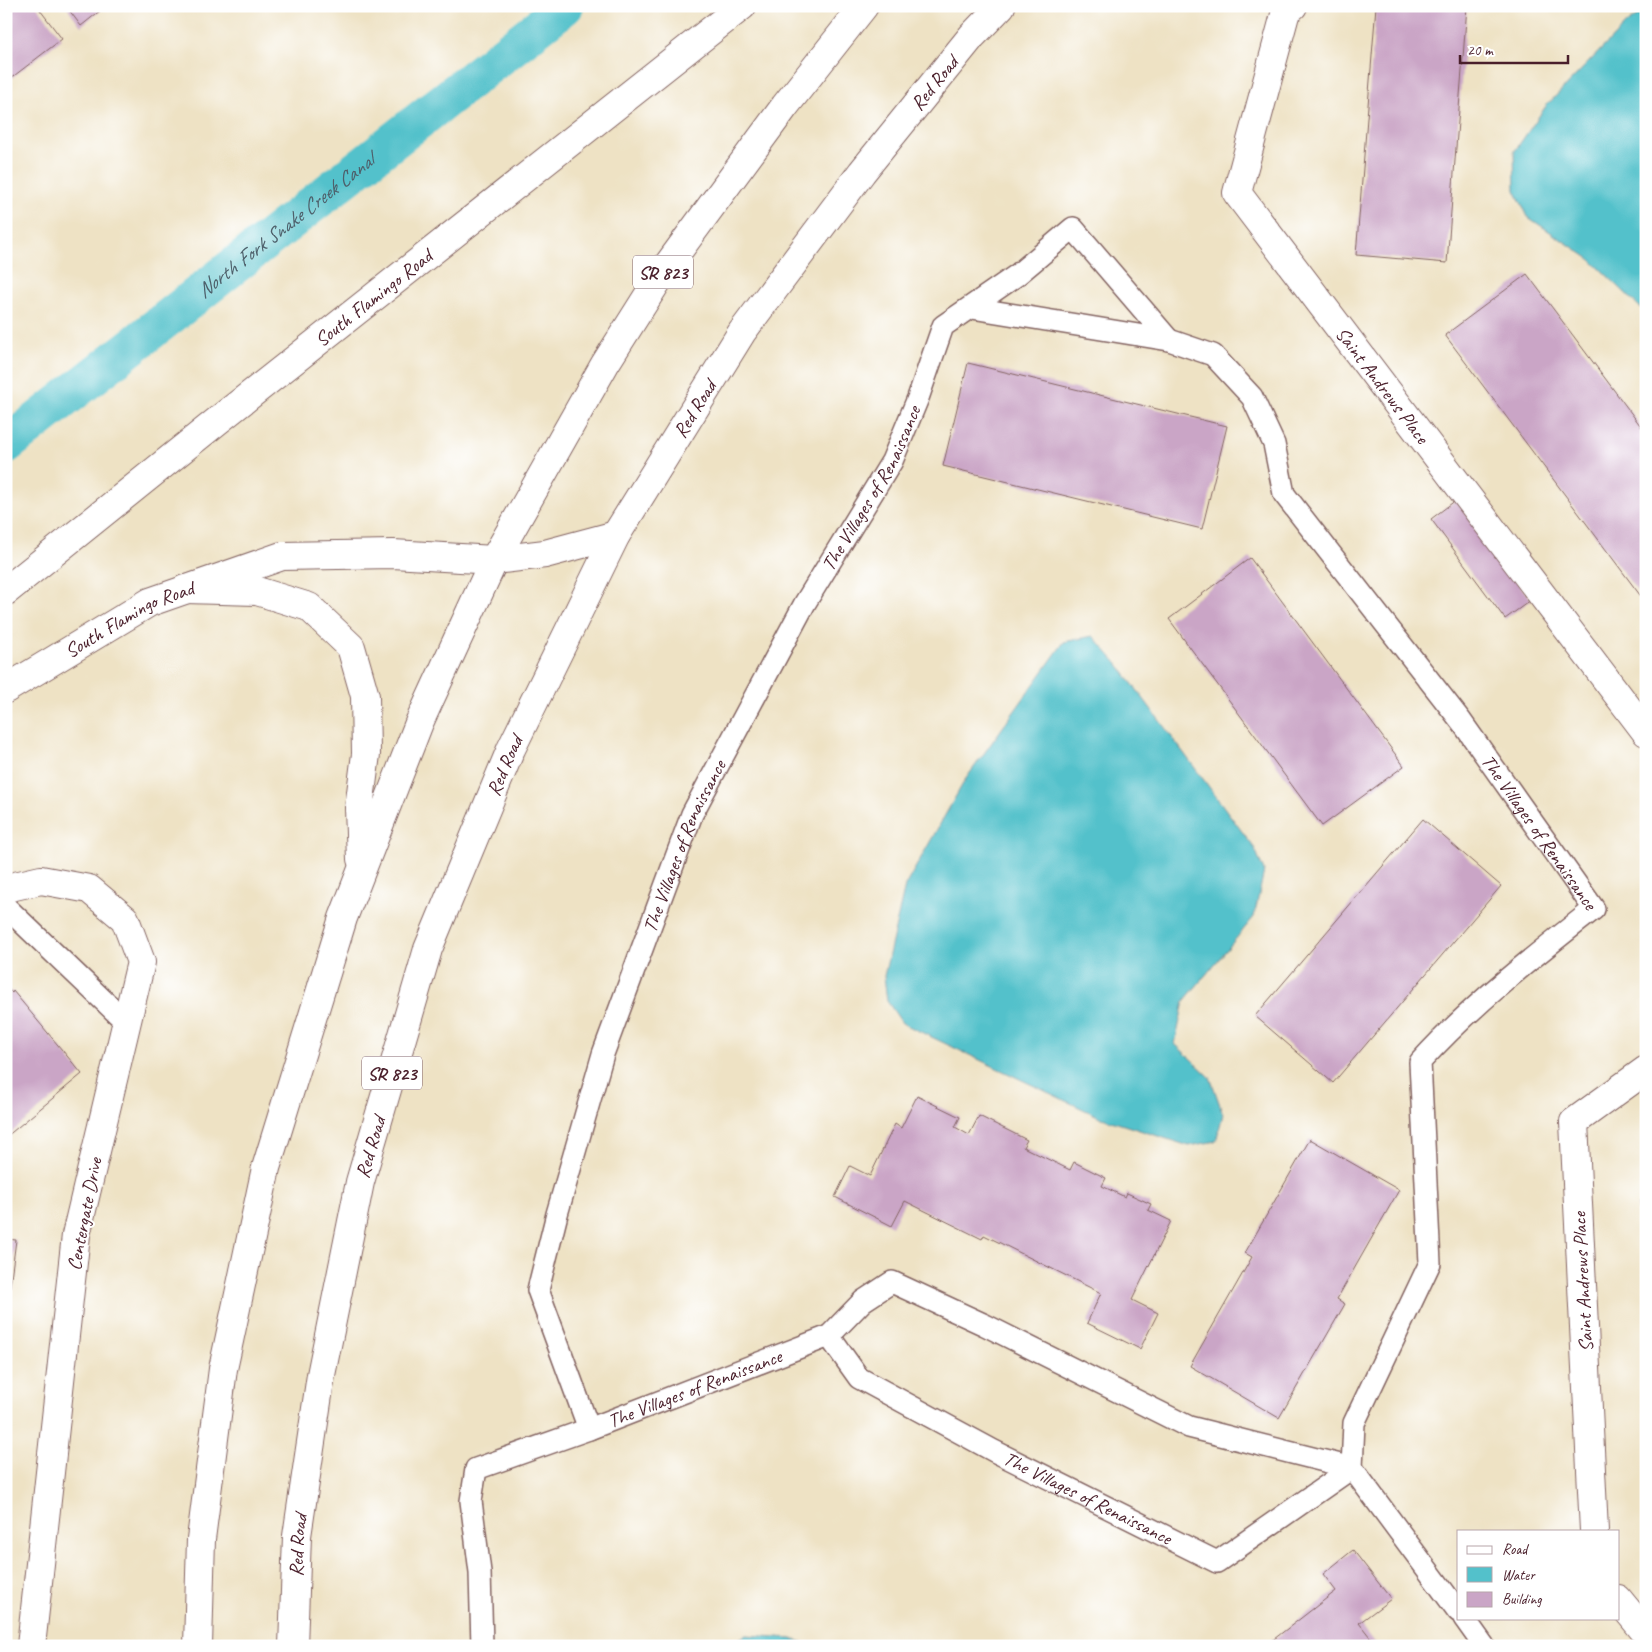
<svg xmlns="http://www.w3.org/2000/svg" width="1652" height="1652" font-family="Caveat,sans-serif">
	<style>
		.water { fill: #53c1cb; stroke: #4e707b }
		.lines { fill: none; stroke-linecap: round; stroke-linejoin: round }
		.canal { stroke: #53c1cb; stroke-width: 38 }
		.building { fill: #caa5c6 }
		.lane-casing { stroke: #836361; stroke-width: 24 }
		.street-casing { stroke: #836361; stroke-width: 30 }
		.secondary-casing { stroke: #836361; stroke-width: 30 }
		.highway-casing { stroke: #836361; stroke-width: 30 }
		.lane { stroke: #fff; stroke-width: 21 }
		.street { stroke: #fff; stroke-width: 28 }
		.secondary { stroke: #fff; stroke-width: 28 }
		.highway { stroke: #fff; stroke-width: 28 }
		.labels { text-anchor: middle; stroke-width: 4; stroke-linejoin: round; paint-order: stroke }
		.shield { fill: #fff; stroke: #80626b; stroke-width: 1 }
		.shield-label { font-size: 19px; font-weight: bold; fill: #4a1f2b }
		.street-label { font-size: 20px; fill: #4a1f2b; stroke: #fff }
		.water-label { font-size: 21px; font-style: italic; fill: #4e606b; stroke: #fff }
	</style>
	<rect width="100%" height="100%" fill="#fff"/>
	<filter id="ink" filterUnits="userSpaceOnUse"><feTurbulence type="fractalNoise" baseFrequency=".02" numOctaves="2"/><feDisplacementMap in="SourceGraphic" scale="10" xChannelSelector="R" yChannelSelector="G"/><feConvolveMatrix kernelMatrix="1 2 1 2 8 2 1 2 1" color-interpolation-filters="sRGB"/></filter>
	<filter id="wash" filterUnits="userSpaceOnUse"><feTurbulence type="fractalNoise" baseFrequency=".0096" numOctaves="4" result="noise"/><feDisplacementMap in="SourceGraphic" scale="20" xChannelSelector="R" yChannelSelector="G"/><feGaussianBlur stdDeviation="1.12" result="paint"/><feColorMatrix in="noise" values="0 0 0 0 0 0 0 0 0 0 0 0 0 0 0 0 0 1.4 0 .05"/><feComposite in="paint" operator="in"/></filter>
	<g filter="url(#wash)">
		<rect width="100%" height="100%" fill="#eee2c4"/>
		<g class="water">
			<polygon points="1646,10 1646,313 1590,259 1528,217 1515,190 1514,152 1546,106 1626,24"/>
			<polygon points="1093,636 1117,663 1255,849 1264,871 1254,917 1184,1001 1175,1044 1210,1077 1223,1114 1216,1141 1189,1146 1102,1118 902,1023 887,1001 884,976 905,886 965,780 1064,642"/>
			<polygon points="746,1635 792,1638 810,1646 724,1646"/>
		</g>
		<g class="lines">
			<path class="canal" id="s1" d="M6,445L565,6"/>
		</g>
		<g id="blocks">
			<g class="building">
				<polygon points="6,6 37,6 62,39 6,82"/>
				<polygon points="66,6 106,6 81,26"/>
				<polygon points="1376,6 1467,6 1447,263 1356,255"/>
				<polygon points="1527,274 1646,433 1646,603 1445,335"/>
				<polygon points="968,363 1227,426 1202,529 943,466"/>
				<polygon points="1456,500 1531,600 1505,619 1431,519"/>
				<polygon points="1250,558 1404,766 1322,826 1169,619"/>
				<polygon points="1423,819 1501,886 1333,1083 1255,1016"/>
				<polygon points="6,987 12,993 13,991 82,1074 6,1137"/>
				<polygon points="917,1096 960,1117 955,1127 969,1135 979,1116 1027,1140 1023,1147 1070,1170 1074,1162 1106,1178 1102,1186 1125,1197 1127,1193 1151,1204 1148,1210 1171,1221 1132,1300 1158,1313 1140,1349 1087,1323 1101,1293 984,1235 982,1239 905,1201 892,1226 835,1197 850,1166 870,1176 895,1124 901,1128"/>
				<polygon points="1310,1139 1399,1190 1337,1299 1345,1304 1279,1418 1190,1366 1252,1257 1245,1253"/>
				<polygon points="1641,1200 1646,1200 1646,1259 1644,1259"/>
				<polygon points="6,1239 16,1240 7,1309 6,1309"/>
				<polygon points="1353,1550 1391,1599 1359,1623 1377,1646 1265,1646 1336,1591 1323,1574"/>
			</g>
		</g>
	</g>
	<g filter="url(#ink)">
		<use href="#blocks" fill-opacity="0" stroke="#836361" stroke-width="1"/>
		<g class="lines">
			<defs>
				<g id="lane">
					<path id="s2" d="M972,308L1169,340L1213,355L1252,397L1274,444L1284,494L1461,721L1594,909C1533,957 1473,1004 1420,1062L1430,1263L1354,1423L1352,1468L1458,1611"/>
					<polyline points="6,907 127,1023"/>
					<polyline points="829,1336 863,1301 892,1282 985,1325 1189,1427 1352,1468"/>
					<path id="s3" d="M589,1429L538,1290L557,1214L603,1054L692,814L805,603L892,461L918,398L943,326L1017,275L1073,228L1169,340"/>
					<polyline points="1464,1618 1484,1646"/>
					<path id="s4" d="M482,1646L480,1572L471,1501L476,1469L589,1429L829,1336L859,1378L994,1451L1217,1562L1352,1468"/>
				</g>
				<g id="street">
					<path id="s5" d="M1293,6L1286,11L1237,193L1646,732"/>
					<polyline points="6,888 41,880 89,889 125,919 141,962 76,1235 31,1646"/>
					<polyline points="1594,1531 1574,1122 1646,1070"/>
					<polyline points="1618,1599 1646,1633"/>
				</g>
				<g id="secondary">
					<path id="s6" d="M6,591L216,422L742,6"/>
					<path id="s7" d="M6,689L150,602L282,556L393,554L494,560L545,554L616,535"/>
				</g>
				<g id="highway">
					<polyline points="185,589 257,591 309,607 351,647 365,696 366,754 359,808 361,859"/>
					<polyline points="198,1646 201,1539 223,1369 266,1168 343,918 419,723 494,560 605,364 665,269 785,106 864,6"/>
					<path id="s8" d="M293,1646L297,1536L321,1375L360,1182L428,949L511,749L616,535L742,332L862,172L972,36L1001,6"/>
				</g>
			</defs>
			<use href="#lane" class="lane-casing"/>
			<use href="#street" class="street-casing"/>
			<use href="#secondary" class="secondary-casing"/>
			<use href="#highway" class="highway-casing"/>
			<use href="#lane" class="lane"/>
			<use href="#street" class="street"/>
			<use href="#secondary" class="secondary"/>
			<use href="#highway" class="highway"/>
		</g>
	</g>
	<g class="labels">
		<g class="shield">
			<rect x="633" y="255.5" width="60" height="33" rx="4"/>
			<rect x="362" y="1056.5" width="60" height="33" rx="4"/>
		</g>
		<g class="shield-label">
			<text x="663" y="279">SR 823</text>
			<text x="392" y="1080">SR 823</text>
		</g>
		<g class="street-label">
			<text dy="7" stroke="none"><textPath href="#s8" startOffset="1721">Red Road</textPath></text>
			<text dy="7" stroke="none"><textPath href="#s6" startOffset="470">South Flamingo Road</textPath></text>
			<text dy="7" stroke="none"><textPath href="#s5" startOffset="438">Saint Andrews Place</textPath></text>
			<text dy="7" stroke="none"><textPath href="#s8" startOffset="1316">Red Road</textPath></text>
			<text dy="7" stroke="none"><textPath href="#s3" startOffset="1021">The Villages of Renaissance</textPath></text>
			<text dy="7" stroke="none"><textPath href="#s7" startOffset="142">South Flamingo Road</textPath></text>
			<text dy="7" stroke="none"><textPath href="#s8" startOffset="911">Red Road</textPath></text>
			<text dy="7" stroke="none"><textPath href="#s2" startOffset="830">The Villages of Renaissance</textPath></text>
			<text dy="7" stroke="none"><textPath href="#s3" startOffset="616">The Villages of Renaissance</textPath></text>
			<text dy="7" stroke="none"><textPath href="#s8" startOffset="506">Red Road</textPath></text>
			<text transform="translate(84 1214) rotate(-79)" y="7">Centergate Drive</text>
			<text transform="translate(1582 1282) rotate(-93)" y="7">Saint Andrews Place</text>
			<text dy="7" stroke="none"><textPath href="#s4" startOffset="411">The Villages of Renaissance</textPath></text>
			<text dy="7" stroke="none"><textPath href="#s4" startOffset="865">The Villages of Renaissance</textPath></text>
			<text dy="7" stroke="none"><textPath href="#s8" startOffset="101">Red Road</textPath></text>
		</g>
		<g class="water-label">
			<text dy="7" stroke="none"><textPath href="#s1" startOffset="355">North Fork Snake Creek Canal</textPath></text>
		</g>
	</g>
	<rect width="1652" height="1652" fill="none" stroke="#fff" stroke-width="25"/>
	<rect x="1457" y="1530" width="162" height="90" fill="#ffffff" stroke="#b7a5aa"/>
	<rect x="1467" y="1546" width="25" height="8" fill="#ffffff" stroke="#b7a5aa"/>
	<text x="1502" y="1554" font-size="15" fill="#4a1f2b">Road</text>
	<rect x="1467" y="1567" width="25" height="15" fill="#53c1cb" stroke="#b7a5aa"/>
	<text x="1502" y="1580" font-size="15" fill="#4a1f2b">Water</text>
	<rect x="1467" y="1592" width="25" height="15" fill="#caa5c6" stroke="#b7a5aa"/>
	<text x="1502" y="1604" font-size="15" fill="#4a1f2b">Building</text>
	<path d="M1460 55v8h108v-8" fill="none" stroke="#4a1f2b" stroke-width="2.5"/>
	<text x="1467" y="55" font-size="15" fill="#4a1f2b" stroke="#ffffff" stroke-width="4" paint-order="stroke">20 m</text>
</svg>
